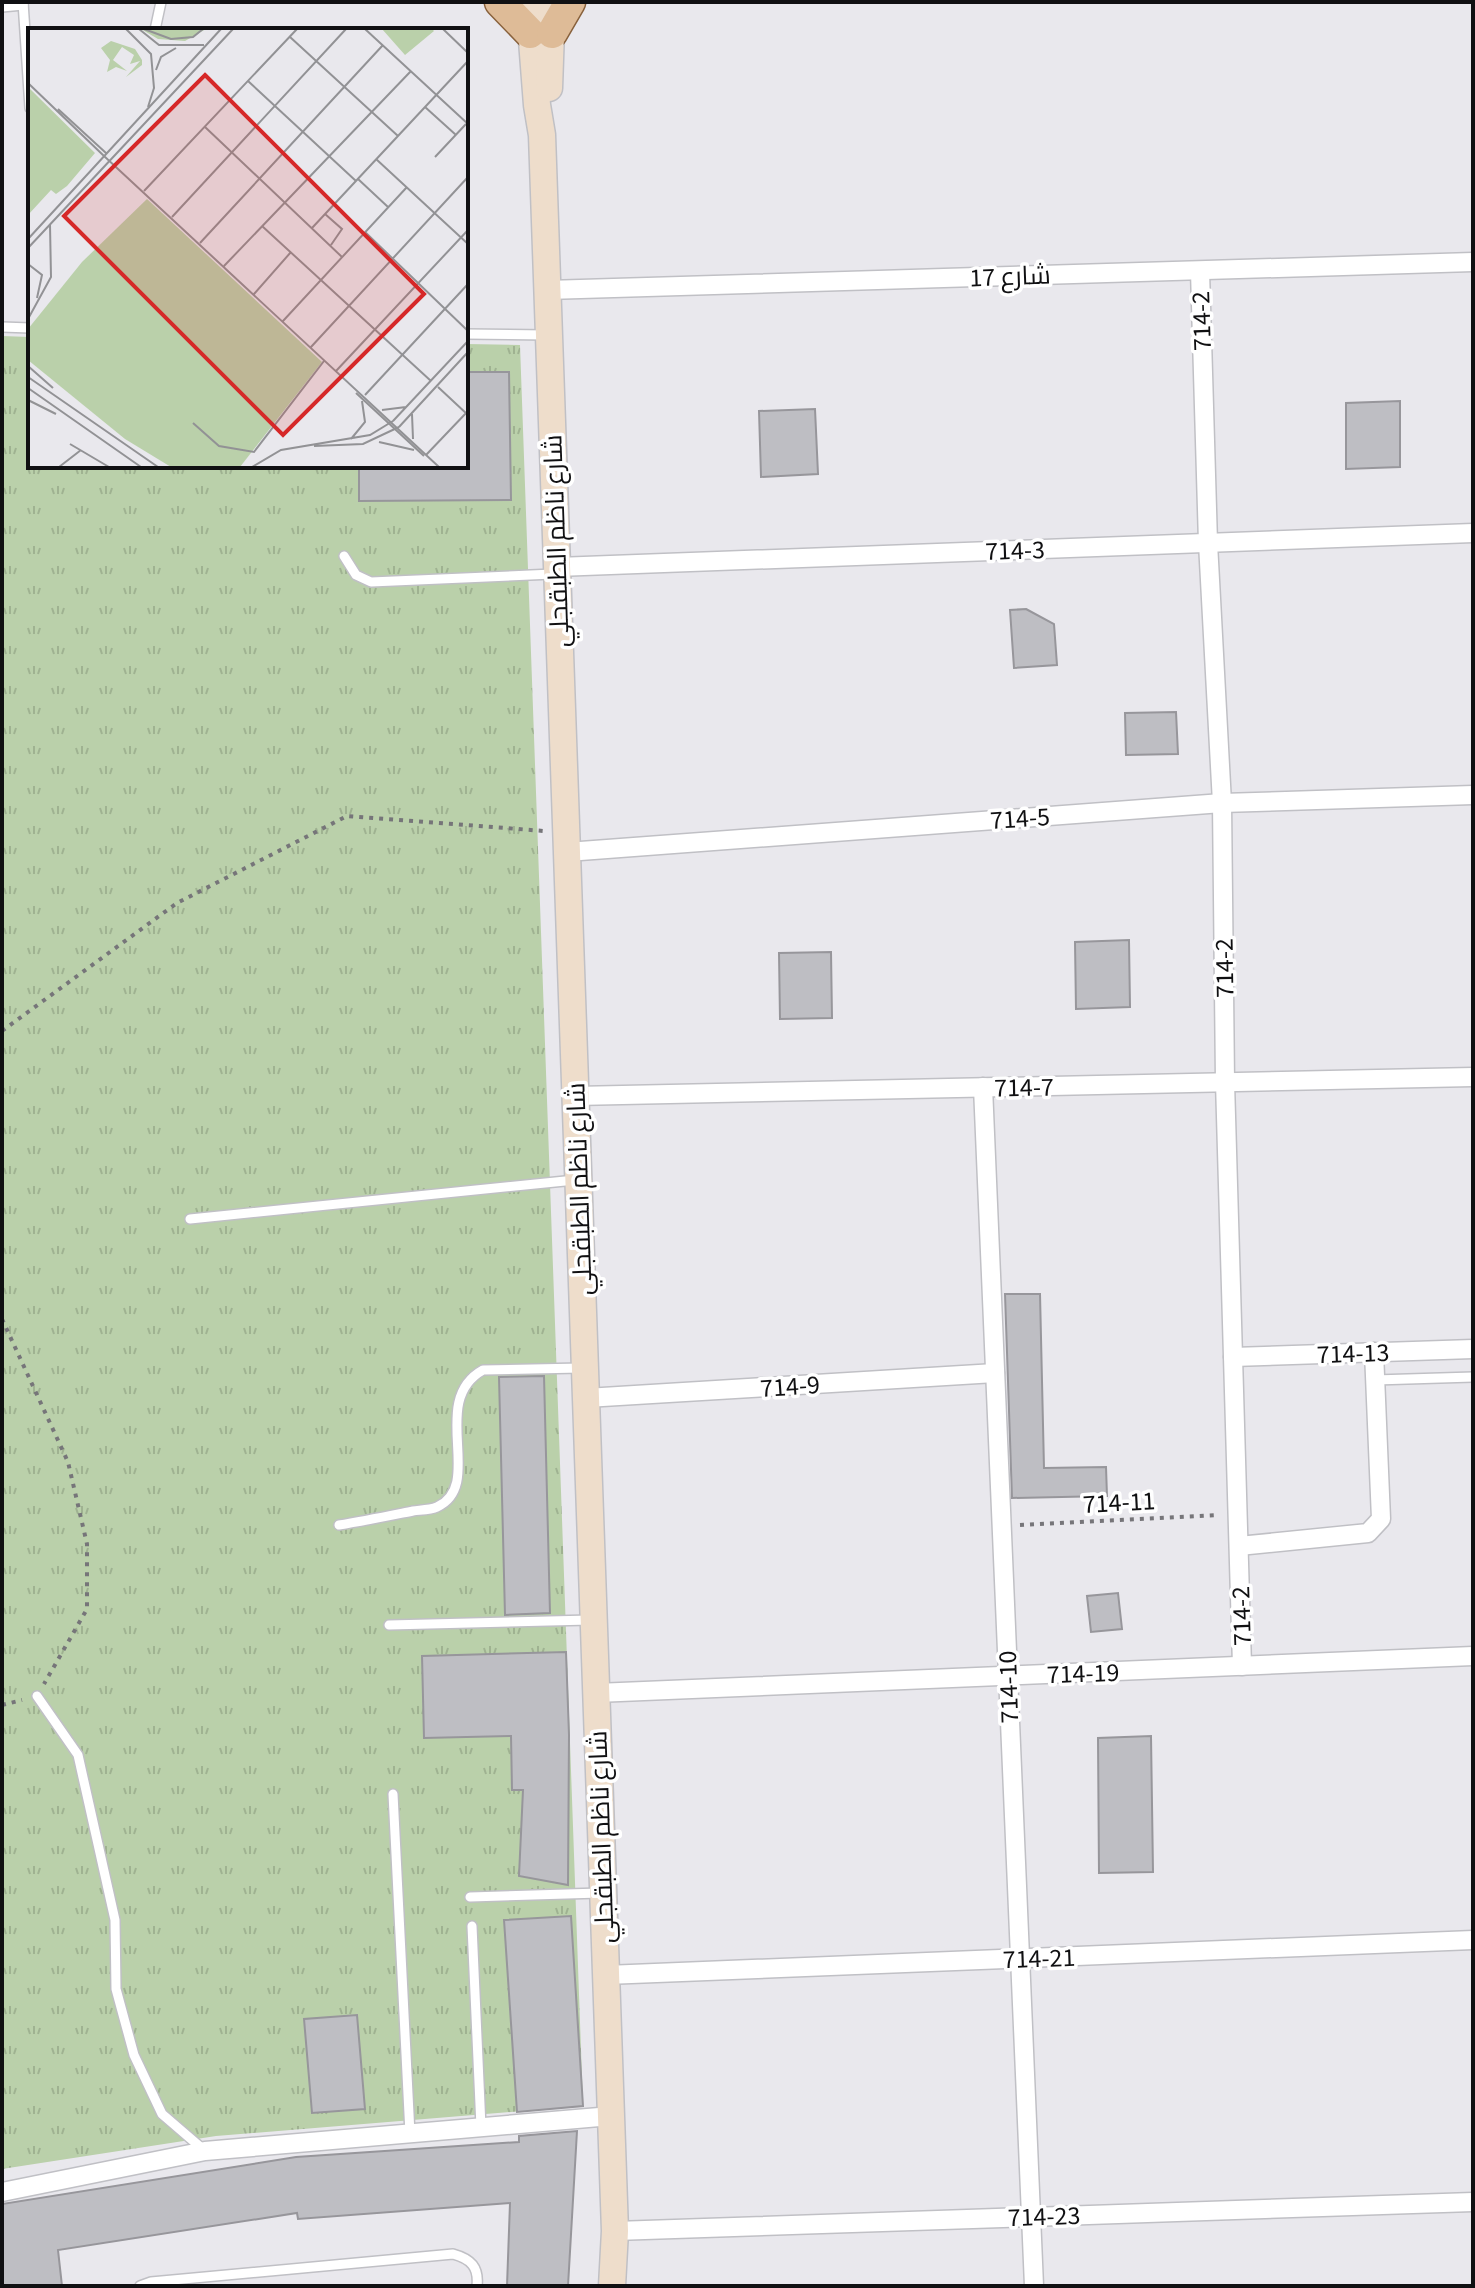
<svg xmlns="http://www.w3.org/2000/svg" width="1475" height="2288" font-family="'Source Sans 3',Cairo,sans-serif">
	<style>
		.park { fill: url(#park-tufts) }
		.building { fill: #bebec3; stroke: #97969b; stroke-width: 2 }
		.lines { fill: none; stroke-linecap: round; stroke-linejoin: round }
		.lane-casing { stroke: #c0c0c5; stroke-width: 12 }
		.street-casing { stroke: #c0c0c5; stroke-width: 21 }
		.secondary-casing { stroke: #c0c0c5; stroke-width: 29 }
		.primary-casing { stroke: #88613c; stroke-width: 33 }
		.path { stroke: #767579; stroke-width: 4; stroke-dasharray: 4 6; stroke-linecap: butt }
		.lane { stroke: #fff; stroke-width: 9 }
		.street { stroke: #fff; stroke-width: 18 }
		.secondary { stroke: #eeddcb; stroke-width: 26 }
		.primary { stroke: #debb97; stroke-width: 30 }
		.labels { text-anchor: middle; stroke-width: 7; stroke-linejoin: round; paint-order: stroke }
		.street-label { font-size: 26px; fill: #101012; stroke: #fff }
		.inset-road { fill: none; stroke: #929295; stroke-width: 2 }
		.view { fill: #d62828; fill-opacity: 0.15; stroke: #d62828; stroke-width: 4 }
		.inset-edge { fill: none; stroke: #101012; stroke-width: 4 }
	</style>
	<defs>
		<pattern id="park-tufts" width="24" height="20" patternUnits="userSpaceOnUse" patternTransform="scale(2)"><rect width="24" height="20" fill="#bad0aa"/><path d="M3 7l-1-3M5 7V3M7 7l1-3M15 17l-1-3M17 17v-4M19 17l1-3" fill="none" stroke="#9fb291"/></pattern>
	</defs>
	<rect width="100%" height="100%" fill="#e9e8ed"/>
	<polygon class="park" points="2,336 30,337 30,466 466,466 466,344 520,345 583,2106 216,2136 2,2169"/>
	<g class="building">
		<polygon points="466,372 509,372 511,500 359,501 359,466 466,466"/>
		<polygon points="1400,401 1400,467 1346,469 1346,403"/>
		<polygon points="815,409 818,474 761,477 759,411"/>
		<polygon points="1026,609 1054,624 1057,665 1014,668 1010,610"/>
		<polygon points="1176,712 1178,754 1126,755 1125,713"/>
		<polygon points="1129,940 1130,1007 1076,1009 1075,942"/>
		<polygon points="831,952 832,1018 780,1019 779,953"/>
		<polygon points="1005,1294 1040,1294 1044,1468 1106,1467 1107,1496 1012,1498"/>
		<polygon points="544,1376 550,1613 505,1615 499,1377"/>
		<polygon points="1118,1593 1122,1629 1091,1632 1087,1596"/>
		<polygon points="566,1652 569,1735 568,1885 519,1876 523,1790 512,1790 511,1736 424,1738 422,1656"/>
		<polygon points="1151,1736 1153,1872 1099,1873 1098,1738"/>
		<polygon points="571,1916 583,2106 517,2112 504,1920"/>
		<polygon points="357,2015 365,2109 312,2113 304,2019"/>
		<polygon points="577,2131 568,2286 507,2286 510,2203 298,2219 297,2213 58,2250 62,2286 2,2286 2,2204 296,2157 519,2142 519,2136"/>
	</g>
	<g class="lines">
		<defs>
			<g id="lane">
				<polyline points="23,2 30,108"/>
				<polyline points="2,7 23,5"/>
				<polyline points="155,30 161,2"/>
				<polyline points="2,327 30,328"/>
				<polyline points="466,334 547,335"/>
				<polyline points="344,556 356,575 371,582 553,574"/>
				<polyline points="190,1219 575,1180"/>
				<polyline points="1375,1380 1473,1377"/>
				<path d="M339,1525C364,1521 388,1516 413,1511C420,1510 430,1510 437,1507C486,1485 427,1401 483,1370L581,1368"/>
				<polyline points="389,1625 590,1620"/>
				<polyline points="37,1696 78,1755 115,1920 116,1989 134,2055 162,2114 205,2151"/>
				<polyline points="393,1794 410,2134"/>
				<polyline points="470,1897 600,1893"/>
				<polyline points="472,1926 481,2127"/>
				<path d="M140,2286L151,2282L453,2254C471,2259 479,2267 477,2286"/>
			</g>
			<g id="street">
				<polyline points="1200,271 1208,543 1222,803 1225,1082 1242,1666"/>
				<polyline points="547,290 1473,262"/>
				<polyline points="557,567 1473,533"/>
				<polyline points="567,852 1222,803 1473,795"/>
				<polyline points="983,1087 1034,2286"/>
				<polyline points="575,1096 1473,1077"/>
				<polyline points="1233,1357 1473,1349"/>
				<polyline points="586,1398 995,1373"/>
				<polyline points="1239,1546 1368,1533 1381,1519 1374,1352"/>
				<polyline points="596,1693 1473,1656"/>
				<polyline points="606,1975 1473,1940"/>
				<polyline points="2,2192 205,2151 611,2116"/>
				<polyline points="615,2231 1473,2202"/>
			</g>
			<g id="secondary">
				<polyline points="529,2 537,105 542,135 615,2231 612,2286"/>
				<polyline points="549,88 552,2"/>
			</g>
			<g id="primary">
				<polyline points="500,2 530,33"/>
				<polyline points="552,33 570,2"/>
			</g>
		</defs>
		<use href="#lane" class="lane-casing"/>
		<use href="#street" class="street-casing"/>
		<use href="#secondary" class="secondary-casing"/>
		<use href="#primary" class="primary-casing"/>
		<g class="path">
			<polyline points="2,1031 177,903 347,816 544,831"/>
			<polyline points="2,1319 68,1462 87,1544 87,1609 44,1684"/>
			<polyline points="1020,1525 1219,1515"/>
			<polyline points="2,1705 22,1700"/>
		</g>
		<use href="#lane" class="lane"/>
		<use href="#street" class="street"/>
		<use href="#secondary" class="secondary"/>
		<use href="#primary" class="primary"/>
	</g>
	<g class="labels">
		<g class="street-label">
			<text transform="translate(1010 276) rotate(-2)" y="9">شارع 17</text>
			<text transform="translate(1201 321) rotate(-92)" y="9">714-2</text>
			<text transform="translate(556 541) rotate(-92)" y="9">شارع ناظم الطبقجلي</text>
			<text transform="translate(1015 550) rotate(-2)" y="9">714-3</text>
			<text transform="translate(1020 818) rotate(-4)" y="9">714-5</text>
			<text transform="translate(1224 968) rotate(-91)" y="9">714-2</text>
			<text transform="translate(1024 1087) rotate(-1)" y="9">714-7</text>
			<text transform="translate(579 1189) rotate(-92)" y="9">شارع ناظم الطبقجلي</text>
			<text transform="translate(1353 1353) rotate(-2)" y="9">714-13</text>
			<text transform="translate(790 1386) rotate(-4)" y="9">714-9</text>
			<text transform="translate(1119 1502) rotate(-3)" y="9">714-11</text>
			<text transform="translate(1241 1616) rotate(-92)" y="9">714-2</text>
			<text transform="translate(1083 1673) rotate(-2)" y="9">714-19</text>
			<text transform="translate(1008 1687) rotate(-92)" y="9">714-10</text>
			<text transform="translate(601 1837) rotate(-92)" y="9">شارع ناظم الطبقجلي</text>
			<text transform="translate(1039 1958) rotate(-2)" y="9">714-21</text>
			<text transform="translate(1044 2216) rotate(-2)" y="9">714-23</text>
		</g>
	</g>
	<g transform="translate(28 28)">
		<rect width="440" height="440" fill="#e9e8ed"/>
		<path d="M113,1H178L157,13L130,11Z" fill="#bad0aa"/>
		<path d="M119,171L294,334L212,439H143L97,411L0,332V301L54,234Z" fill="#bad0aa"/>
		<path d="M83,13L107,21L114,32V37L98,49L112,33L102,36L106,27L94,19L85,32L99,43L88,39L79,44L82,32L73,20Z" fill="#bad0aa"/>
		<path d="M354,1H404L406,3L377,27ZM0,59L67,125L39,158L28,166L23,162L0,187Z" fill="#bad0aa"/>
		<path class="inset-road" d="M98,1L123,26L126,60L120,79M111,1L131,17H176M116,1L143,11L165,9L175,1M337,1L440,96M415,1L440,25M262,9L370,108M128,42L133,29L148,20M220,53L328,153M0,55L76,128M397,79L428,107M30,81L78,125M177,99L314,229M76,128L411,439M407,129L438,96M348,131L440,216M330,151L360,179M116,163L269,1M297,186L314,201L303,217M144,189L318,1M234,198L403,353M284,200L440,33M337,204L440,303M0,211L193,1M172,215L355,17M0,220L205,1M0,236L14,247L9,270M196,238L383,43M226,266L263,224M0,291L23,249L22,197M255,293L379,159M283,319L440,149M0,338L25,360M308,343L440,202M0,349L130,439M410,359L440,387M0,360L113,439M328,365L396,428M337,367L440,256M0,372L28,386M354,382L378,379M384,386L385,411M365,393L440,313M165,395L191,418L226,424L296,333M371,399L440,324M323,411L337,394L334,373M351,414L386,422M42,416L81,439M286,418L335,416L371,399M398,427L440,383M31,439L53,422M224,439L253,422L342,407L365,393"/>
		<path class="view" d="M177,47L396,266L255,407L36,188Z"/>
		<rect width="440" height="440" class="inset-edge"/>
	</g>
	<rect width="1475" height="2288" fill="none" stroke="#101012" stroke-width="8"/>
</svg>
